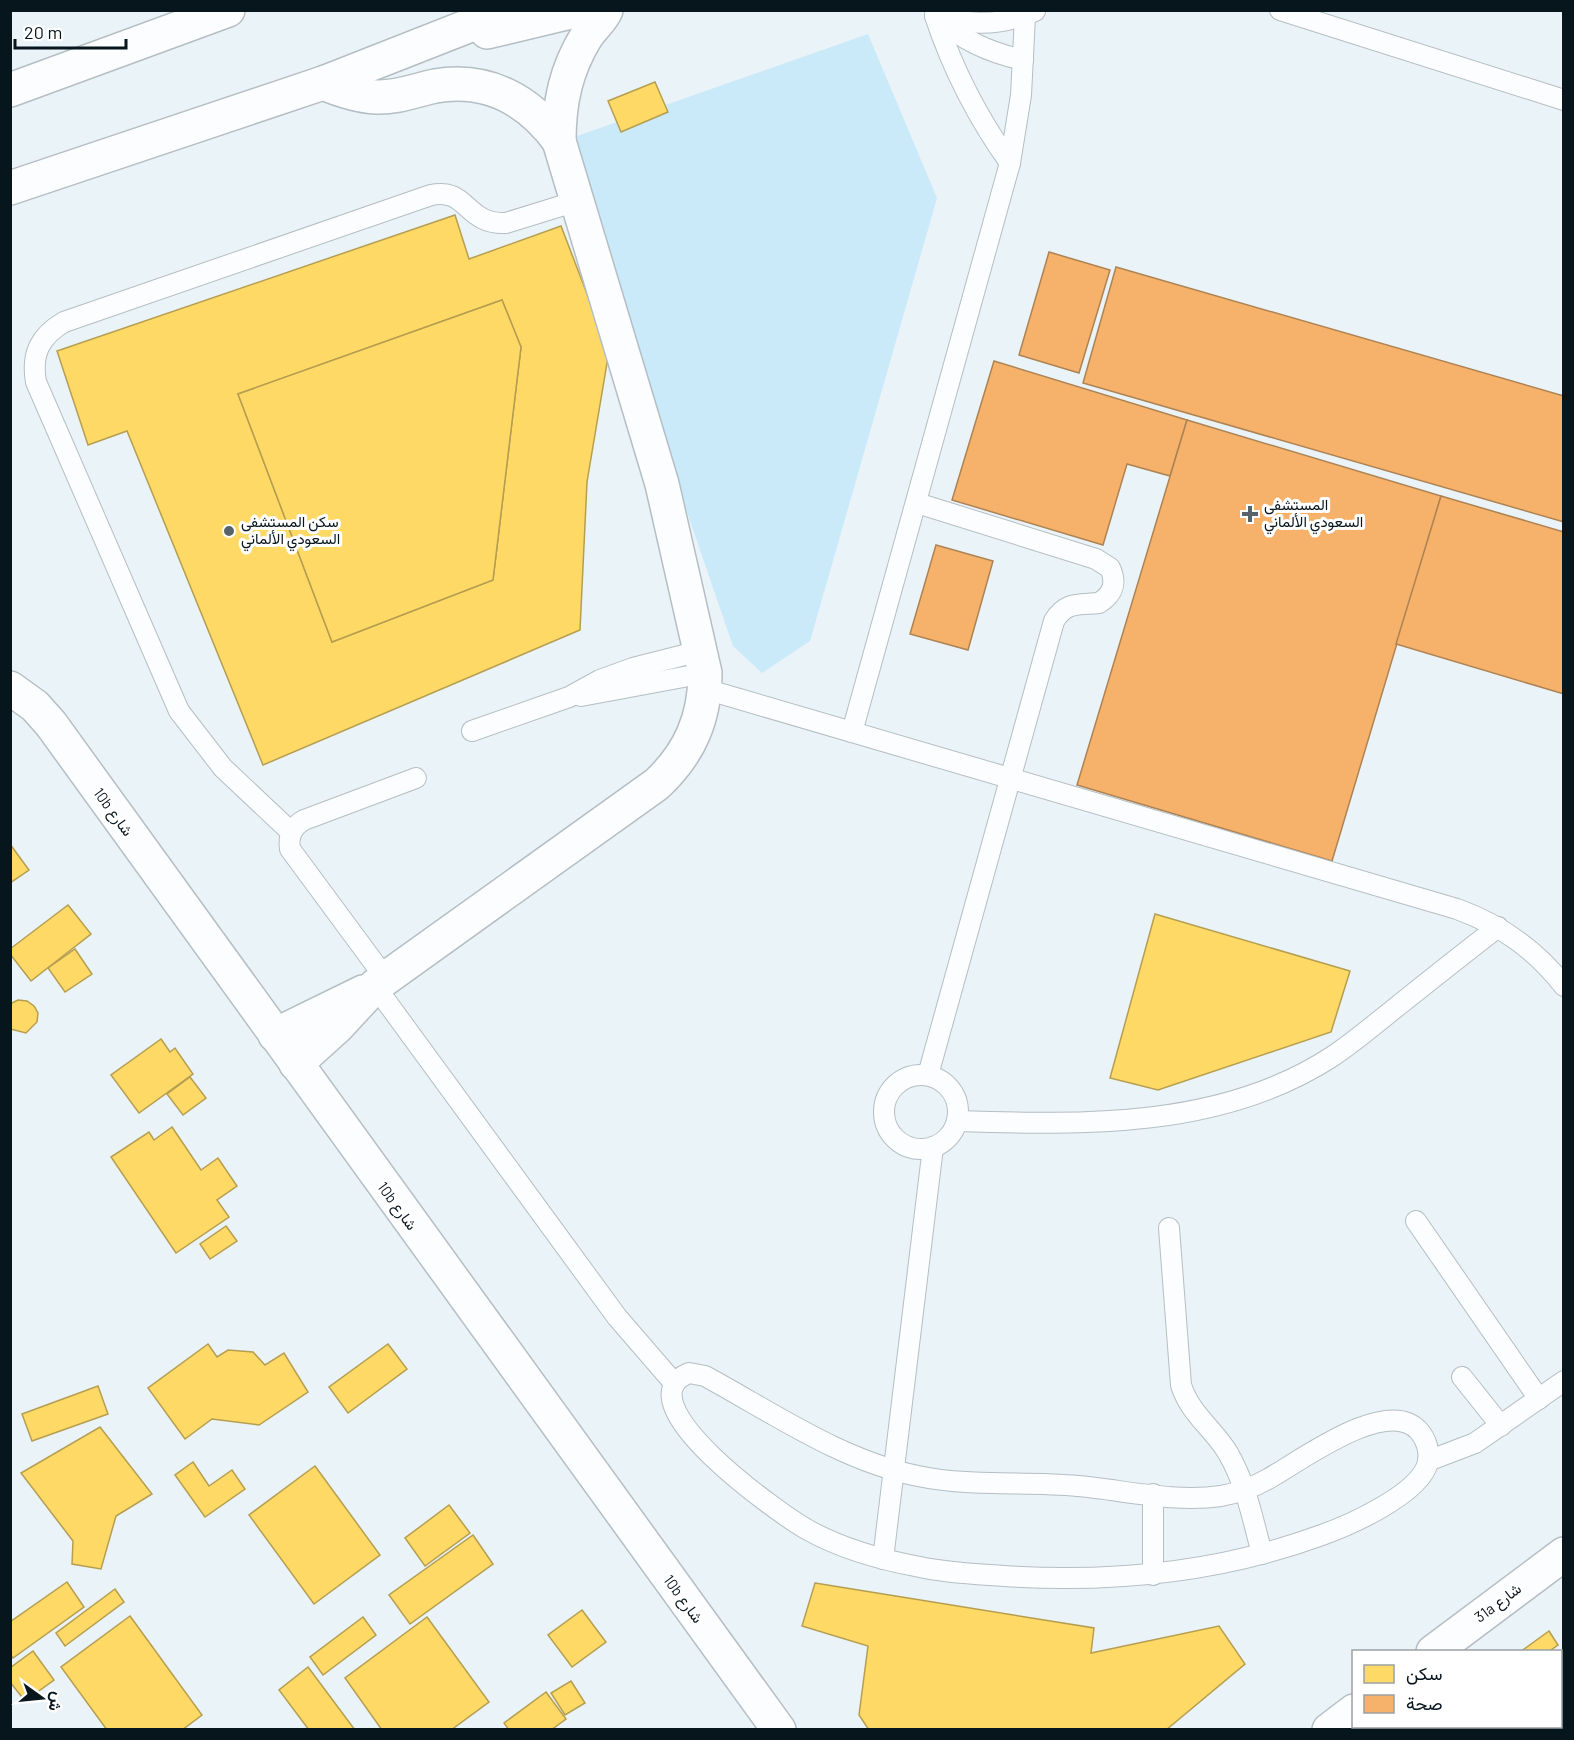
<svg xmlns="http://www.w3.org/2000/svg" width="1574" height="1740" font-family="Barlow,Vazirmatn,sans-serif">
	<style>
		.green { fill: #caeafa }
		.homes { fill: #ffd966; stroke: #b59e50; stroke-width: 1.5; fill-rule: evenodd }
		.health { fill: #f6b26b; stroke: #ae8353; stroke-width: 1.5 }
		.lines { fill: none; stroke-linecap: round; stroke-linejoin: round }
		.service-casing { stroke: #b4bec4; stroke-width: 22 }
		.minor-casing { stroke: #b4bec4; stroke-width: 36 }
		.secondary-casing { stroke: #b4bec4; stroke-width: 36 }
		.primary-casing { stroke: #b4bec4; stroke-width: 36 }
		.service { stroke: #fcfdfe; stroke-width: 20 }
		.minor { stroke: #fcfdfe; stroke-width: 33 }
		.secondary { stroke: #fcfdfe; stroke-width: 33 }
		.primary { stroke: #fcfdfe; stroke-width: 33 }
		.poi-dot { fill: #566369; stroke: #fff; stroke-width: 2 }
		.labels { text-anchor: middle; stroke-width: 6; stroke-linejoin: round; paint-order: stroke }
		.poi-label { font-size: 15px; fill: #07151c; stroke: #fff; text-anchor: start }
		.street-label { font-size: 15px; fill: #07151c; stroke: #fff }
	</style>
	<rect width="100%" height="100%" fill="#eaf3f7"/>
	<polygon class="green" points="868,34 937,198 810,641 762,673 733,646 560,142"/>
	<g class="homes">
		<polygon points="655,82 668,112 621,132 608,101"/>
		<path d="M455,215L469,259L561,226L609,351L587,482L580,630L263,765L127,431L88,445L57,351ZM502,300L521,347L493,580L332,642L238,394Z"/>
		<polygon points="502,300 521,347 493,580 332,642 238,394"/>
		<polygon points="10,844 29,870 10,883"/>
		<polygon points="68,905 91,934 31,981 10,954 10,949"/>
		<polygon points="1155,914 1350,971 1331,1032 1158,1090 1110,1078"/>
		<polygon points="75,949 92,974 65,992 48,968"/>
		<polygon points="18,1000 27,1001 34,1006 38,1013 37,1022 26,1033 10,1029 10,1004"/>
		<polygon points="161,1039 170,1052 175,1048 193,1074 139,1113 111,1075"/>
		<polygon points="190,1077 206,1098 183,1115 167,1094"/>
		<polygon points="172,1127 201,1170 218,1158 237,1186 217,1200 229,1217 176,1253 111,1157 149,1132 154,1140"/>
		<polygon points="226,1226 237,1241 210,1259 200,1244"/>
		<polygon points="208,1344 217,1357 228,1350 253,1352 265,1365 284,1353 308,1392 259,1425 212,1419 185,1439 148,1388"/>
		<polygon points="388,1344 407,1369 348,1413 329,1387"/>
		<polygon points="98,1386 108,1414 32,1441 22,1414"/>
		<polygon points="100,1427 152,1494 116,1516 101,1569 72,1564 73,1541 21,1473"/>
		<polygon points="193,1462 209,1486 232,1470 245,1489 205,1517 175,1475"/>
		<polygon points="315,1466 380,1555 314,1604 249,1515"/>
		<polygon points="449,1505 470,1533 425,1566 405,1538"/>
		<polygon points="473,1535 493,1564 410,1624 389,1595"/>
		<polygon points="67,1582 84,1607 13,1658 10,1654 10,1622"/>
		<polygon points="815,1583 1094,1628 1091,1653 1219,1626 1245,1664 1166,1730 869,1730 859,1715 868,1646 802,1626"/>
		<polygon points="115,1589 124,1602 65,1646 56,1633"/>
		<polygon points="582,1610 606,1642 572,1667 548,1635"/>
		<polygon points="130,1616 202,1715 182,1730 107,1730 61,1667"/>
		<polygon points="363,1617 376,1635 323,1675 310,1657"/>
		<polygon points="427,1617 489,1702 451,1730 382,1730 345,1678"/>
		<polygon points="1549,1631 1558,1645 1548,1652 1520,1652"/>
		<polygon points="33,1651 54,1680 25,1701 10,1682 10,1668"/>
		<polygon points="308,1667 355,1730 309,1730 279,1690"/>
		<polygon points="571,1681 585,1703 565,1715 551,1693"/>
		<polygon points="546,1692 566,1719 551,1730 509,1730 504,1723"/>
		<polygon points="1564,1703 1564,1730 1527,1730 1531,1726 1560,1726 1560,1705"/>
	</g>
	<g class="health">
		<polygon points="1049,252 1110,270 1079,373 1019,355"/>
		<polygon points="1116,267 1564,396 1564,522 1083,383"/>
		<polygon points="994,361 1187,420 1170,476 1127,464 1103,545 952,500"/>
		<polygon points="1187,420 1441,496 1332,861 1077,785"/>
		<polygon points="1441,496 1564,532 1564,694 1396,644"/>
		<polygon points="936,545 993,561 968,650 910,634"/>
	</g>
	<g class="lines">
		<defs>
			<g id="service">
				<polyline points="1280,10 1564,100"/>
				<path d="M935,15C961,40 988,52 1023,60"/>
				<path d="M935,16C953,70 977,117 1010,163"/>
				<path d="M941,17C973,26 1004,25 1035,11"/>
				<path d="M917,503L1096,559L1110,568C1117,583 1113,594 1099,603C1079,605 1066,601 1054,621L928,1075"/>
				<path d="M705,689L1457,909C1501,925 1535,949 1564,986"/>
				<polyline points="581,696 705,673"/>
				<polyline points="472,731 569,697 600,680 633,668 700,651"/>
				<polyline points="852,732 1010,163 1021,95 1025,16"/>
				<path d="M291,832L223,768L179,711L36,382C31,354 40,336 64,322L431,195C468,187 465,225 506,223L577,201"/>
				<path d="M386,979L290,849C288,836 292,827 304,820L416,778"/>
				<polyline points="375,986 617,1317 674,1383"/>
				<circle cx="921" cy="1112" r="37"/>
				<path d="M957,1121C1083,1125 1222,1129 1333,1056C1354,1042 1374,1025 1394,1009C1429,981 1463,954 1498,927"/>
				<polyline points="1416,1221 1539,1399"/>
				<path d="M1169,1228L1181,1385C1190,1414 1213,1428 1228,1453C1246,1484 1253,1520 1262,1554"/>
				<path d="M689,1373L705,1376C773,1413 842,1461 918,1476C970,1487 1025,1481 1078,1486C1124,1490 1174,1503 1221,1496C1237,1493 1254,1487 1268,1479C1299,1462 1387,1395 1419,1431C1426,1439 1430,1451 1428,1462C1421,1494 1348,1526 1319,1536C1217,1573 1111,1583 1004,1576C976,1574 947,1573 920,1567C882,1560 842,1549 808,1530C781,1515 619,1401 689,1373Z"/>
				<polyline points="1462,1377 1501,1426"/>
				<polyline points="1428,1461 1475,1443 1564,1381"/>
				<polyline points="1153,1494 1153,1575"/>
				<polyline points="883,1559 933,1147"/>
			</g>
			<g id="minor">
				<path d="M323,83C340,90 357,96 376,97C397,98 416,90 435,86C487,77 529,100 559,141"/>
				<polyline points="10,688 35,706 51,724 779,1730"/>
				<polyline points="275,1035 363,992"/>
				<path d="M296,1064L337,1027L375,986L657,784C690,753 705,718 705,673L662,484L559,141C559,102 566,70 586,37C592,27 602,20 606,10"/>
				<polyline points="1433,1652 1564,1554"/>
				<polyline points="1329,1730 1354,1711"/>
			</g>
			<g id="secondary">
				<polyline points="487,32 579,10"/>
				<polyline points="10,188 323,83 509,10"/>
			</g>
			<polyline id="primary" points="10,90 228,10"/>
		</defs>
		<use href="#service" class="service-casing"/>
		<use href="#minor" class="minor-casing"/>
		<use href="#secondary" class="secondary-casing"/>
		<use href="#primary" class="primary-casing"/>
		<use href="#service" class="service"/>
		<use href="#minor" class="minor"/>
		<use href="#secondary" class="secondary"/>
		<use href="#primary" class="primary"/>
	</g>
	<g class="poi-dot">
		<path d="M1247 505h6v6h6v6h-6v6h-6v-6h-6v-6h6z"/>
		<circle cx="229" cy="531" r="6"/>
	</g>
	<g class="labels">
		<g class="poi-label">
			<text x="1264" y="510">المستشفى<tspan x="1264" dy="17">السعودي الألماني</tspan></text>
			<text x="241" y="527">سكن المستشفى<tspan x="241" dy="17">السعودي الألماني</tspan></text>
		</g>
		<g class="street-label">
			<text transform="translate(113 812) rotate(54)" y="5">10b شارع</text>
			<text transform="translate(397 1206) rotate(54)" y="5">10b شارع</text>
			<text transform="translate(683 1599) rotate(54)" y="5">10b شارع</text>
			<text transform="translate(1498 1603) rotate(-37)" y="5">31a شارع</text>
		</g>
	</g>
	<rect width="1574" height="1740" fill="none" stroke="#07151c" stroke-width="24"/>
	<rect x="1352" y="1650" width="210" height="78" fill="#ffffff" stroke="#9ca1a4" stroke-width="1.5"/>
	<rect x="1364" y="1665" width="30" height="18" fill="#ffd966" stroke="#9ca1a4" stroke-width="1.5"/>
	<text x="1406" y="1680" font-size="18" fill="#07151c">سكن</text>
	<rect x="1364" y="1695" width="30" height="18" fill="#f6b26b" stroke="#9ca1a4" stroke-width="1.5"/>
	<text x="1406" y="1710" font-size="18" fill="#07151c">صحة</text>
	<g transform="translate(42 1698) rotate(105)" stroke="#ffffff" stroke-width="4.5" paint-order="stroke">
	<path d="M0-4.5L10 22L0 15L-10 22Z" fill="#07151c"/>
	<text y="-9" font-size="16" font-weight="bold" text-anchor="middle" fill="#07151c">ش</text>
	</g>
	<path d="M15 39v9h111v-9" fill="none" stroke="#07151c" stroke-width="3"/>
	<text x="24" y="39" font-size="18" fill="#07151c" stroke="#ffffff" stroke-width="4.5" paint-order="stroke">20 m</text>
</svg>
